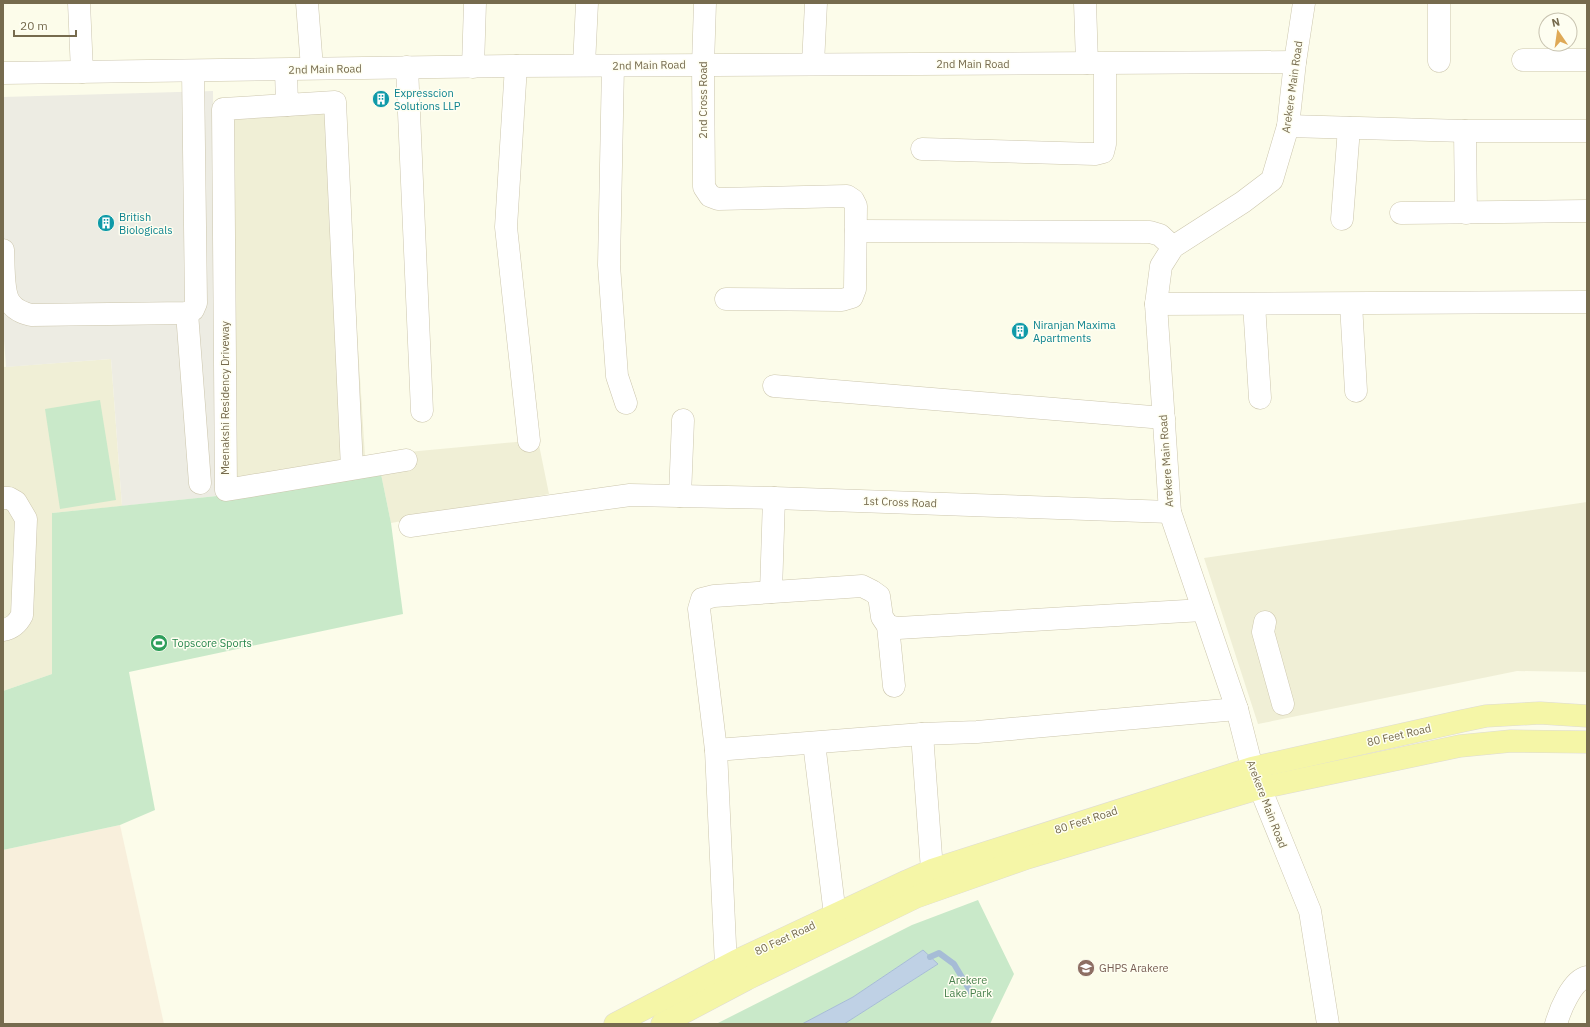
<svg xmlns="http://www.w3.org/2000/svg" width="1590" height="1027" font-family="'IBM Plex Sans',sans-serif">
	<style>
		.residential { fill: #f0efd6 }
		.commercial { fill: #f8efdc }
		.industrial { fill: #edece3 }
		.green { fill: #c9e9c9 }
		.water { fill: #bfd1e5; stroke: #a6bcd6 }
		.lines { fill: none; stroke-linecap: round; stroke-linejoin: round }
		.stream { stroke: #a6bcd6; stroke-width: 6 }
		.minor-casing { stroke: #ccc6ad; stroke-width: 23 }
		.major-casing { stroke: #dedbd5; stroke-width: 23 }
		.minor { stroke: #fff; stroke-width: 22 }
		.major { stroke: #f5f6a7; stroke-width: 22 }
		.labels { text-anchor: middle; stroke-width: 3; stroke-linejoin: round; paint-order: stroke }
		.street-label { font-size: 11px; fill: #766b4e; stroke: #fefef1 }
		.culture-label { font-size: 11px; fill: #0d838f; stroke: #fefef1; text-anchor: start }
		.leisure-label { font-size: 11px; fill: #27864d; stroke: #fefef1; text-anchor: start }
		.education-label { font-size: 11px; fill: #785e54; stroke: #fefef1; text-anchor: start }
		.park-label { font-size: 11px; fill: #49814e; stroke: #fefef1 }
	</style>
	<rect width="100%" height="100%" fill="#fcfcea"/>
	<g class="residential">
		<polygon points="342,94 365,456 538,440 549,494 391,523 381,474 217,496 214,102"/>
		<polygon points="111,359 122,506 52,513 52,674 3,691 3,367"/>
		<polygon points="1587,502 1587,672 1517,671 1258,724 1204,558"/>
	</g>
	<polygon class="commercial" points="120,825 164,1024 3,1024 3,850"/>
	<polygon class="industrial" points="213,91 217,496 122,506 111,359 6,367 3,326 3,97"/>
	<g class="green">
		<polygon points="100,400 116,500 60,509 45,409"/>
		<polygon points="381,474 391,523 403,614 129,672 155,810 120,825 3,850 3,691 52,674 52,513 217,496"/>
		<polygon points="978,900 1014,974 990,1024 844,1024 938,964 923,950 853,997 802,1024 716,1024 912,925"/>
	</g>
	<polygon class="water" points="923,950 938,964 844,1024 802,1024 853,997"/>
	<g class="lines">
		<polyline class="stream" points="930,957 939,953 954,964 972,994"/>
		<defs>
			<g id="minor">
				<polyline points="79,3 82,72"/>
				<polyline points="307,3 312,68"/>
				<polyline points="705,3 703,65 704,187 710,196 718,199 847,196 853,200 856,206 855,289 852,297 842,300 726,299"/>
				<polyline points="1085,3 1087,63"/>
				<polyline points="1304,3 1295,62 1288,126 1272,180 1243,202 1173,247 1161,266 1156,304 1170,512 1237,709 1252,768 1310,911 1328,1024"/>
				<polyline points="1439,3 1439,61"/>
				<polyline points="1523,60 1587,60"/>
				<polyline points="813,64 816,3"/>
				<polyline points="584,65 587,3"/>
				<polyline points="516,66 506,227 529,441"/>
				<polyline points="613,66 609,265 617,376 626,403"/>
				<polyline points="407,67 422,411"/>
				<polyline points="473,67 475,3"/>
				<polyline points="286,70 287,105 335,102 352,468"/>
				<polyline points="3,73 516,66 1295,62"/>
				<polyline points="287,105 223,109 226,490 406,460"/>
				<polyline points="1288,126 1465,131 1587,131"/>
				<polyline points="1465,131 1466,213"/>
				<polyline points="922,149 1095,154 1103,152 1105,144 1105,64"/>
				<polyline points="1401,213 1587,211"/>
				<polyline points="1342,219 1349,128"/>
				<polyline points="856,231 1150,232 1160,235 1173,247"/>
				<path d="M3,250C4,263 2,296 12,305C17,311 24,313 31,315L187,313L193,310L196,303L193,71"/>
				<polyline points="1156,304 1587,302"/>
				<polyline points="1254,304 1260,398"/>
				<polyline points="1351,304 1356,391"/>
				<polyline points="187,313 200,483"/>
				<polyline points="774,386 1164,418"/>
				<polyline points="680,496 683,420"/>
				<path d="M3,498H9L16,502L26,519L22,615C18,623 13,628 3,630"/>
				<polyline points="410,526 630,495 774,498 1170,512"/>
				<polyline points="771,592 774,498"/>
				<polyline points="1265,622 1263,632 1283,704"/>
				<polyline points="888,626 898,628 1203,610"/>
				<polyline points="922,734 932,870"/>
				<polyline points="814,743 835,915 840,931"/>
				<polyline points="716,750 922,734 977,732 1237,709"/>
				<polyline points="726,966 716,750 699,609 702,599 714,596 862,586 872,591 879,596 882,617 888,626 894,686"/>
				<path d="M1556,1024C1560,1010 1572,980 1587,977"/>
			</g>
			<g id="major">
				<polyline points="615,1024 736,961 907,881 932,870 982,854 1252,768 1462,721 1486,716 1540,713 1587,716"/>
				<polyline points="662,1024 747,979 916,897 1027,858 1260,788 1460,746 1511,741 1587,742"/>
			</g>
		</defs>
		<use href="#minor" class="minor-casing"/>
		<use href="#major" class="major-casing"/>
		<use href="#minor" class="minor"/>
		<use href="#major" class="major"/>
	</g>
	<defs>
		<symbol id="building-disc" viewBox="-11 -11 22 22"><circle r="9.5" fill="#0f9aa8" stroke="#fefef1"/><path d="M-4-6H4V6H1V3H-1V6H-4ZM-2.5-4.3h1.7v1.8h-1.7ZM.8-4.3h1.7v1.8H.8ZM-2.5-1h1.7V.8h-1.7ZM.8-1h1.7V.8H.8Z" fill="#fff"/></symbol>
		<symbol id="stadium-disc" viewBox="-11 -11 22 22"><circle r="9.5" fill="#2e9e5b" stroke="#fefef1"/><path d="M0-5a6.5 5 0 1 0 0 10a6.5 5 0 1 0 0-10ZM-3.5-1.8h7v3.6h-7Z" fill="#fff"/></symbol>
		<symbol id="school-disc" viewBox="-11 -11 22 22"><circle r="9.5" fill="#8d6e63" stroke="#fefef1"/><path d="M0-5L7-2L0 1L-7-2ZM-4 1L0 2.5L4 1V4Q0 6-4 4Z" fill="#fff"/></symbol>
	</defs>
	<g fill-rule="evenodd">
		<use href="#building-disc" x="371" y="89" width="20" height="20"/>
		<use href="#building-disc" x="96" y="213" width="20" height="20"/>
		<use href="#building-disc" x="1010" y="321" width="20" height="20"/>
		<use href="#stadium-disc" x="149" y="633" width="20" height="20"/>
		<use href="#school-disc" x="1076" y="958" width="20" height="20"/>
	</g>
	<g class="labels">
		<g class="street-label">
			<text x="973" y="68">2nd Main Road</text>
			<text transform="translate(649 65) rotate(-1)" y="4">2nd Main Road</text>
			<text transform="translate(325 69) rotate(-1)" y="4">2nd Main Road</text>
			<text transform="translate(1292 87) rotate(-82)" y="4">Arekere Main Road</text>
			<text transform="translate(703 100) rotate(-90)" y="4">2nd Cross Road</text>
			<text transform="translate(225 398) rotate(-90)" y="4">Meenakshi Residency Driveway</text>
			<text transform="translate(1166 461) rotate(-94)" y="4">Arekere Main Road</text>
			<text transform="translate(900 502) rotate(2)" y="4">1st Cross Road</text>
			<text transform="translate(1399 735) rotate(-13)" y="4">80 Feet Road</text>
			<text transform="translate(1267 804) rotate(69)" y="4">Arekere Main Road</text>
			<text transform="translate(1086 820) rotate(-18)" y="4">80 Feet Road</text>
			<text transform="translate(785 938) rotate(-25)" y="4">80 Feet Road</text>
		</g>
		<g class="culture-label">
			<text x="394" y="97">Expresscion<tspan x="394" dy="13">Solutions LLP</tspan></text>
			<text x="119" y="221">British<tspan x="119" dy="13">Biologicals</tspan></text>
			<text x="1033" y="329">Niranjan Maxima<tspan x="1033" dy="13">Apartments</tspan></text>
		</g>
		<g class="leisure-label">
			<text x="172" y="647">Topscore Sports</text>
		</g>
		<g class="education-label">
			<text x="1099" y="972">GHPS Arakere</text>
		</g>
		<g class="park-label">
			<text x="968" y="984">Arekere<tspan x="968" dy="13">Lake Park</tspan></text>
		</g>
	</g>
	<rect width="1590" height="1027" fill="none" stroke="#766b4e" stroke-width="8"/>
	<g transform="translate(1558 32) rotate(347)"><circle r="19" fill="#fefef1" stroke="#c8c3b0"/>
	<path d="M0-3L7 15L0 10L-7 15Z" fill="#dfa956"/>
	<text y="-6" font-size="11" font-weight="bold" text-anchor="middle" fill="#766b4e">N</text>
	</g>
	<path d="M14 30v6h62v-6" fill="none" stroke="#766b4e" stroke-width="2"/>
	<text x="20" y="30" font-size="12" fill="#766b4e" stroke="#fefef1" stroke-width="3" paint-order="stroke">20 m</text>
</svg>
